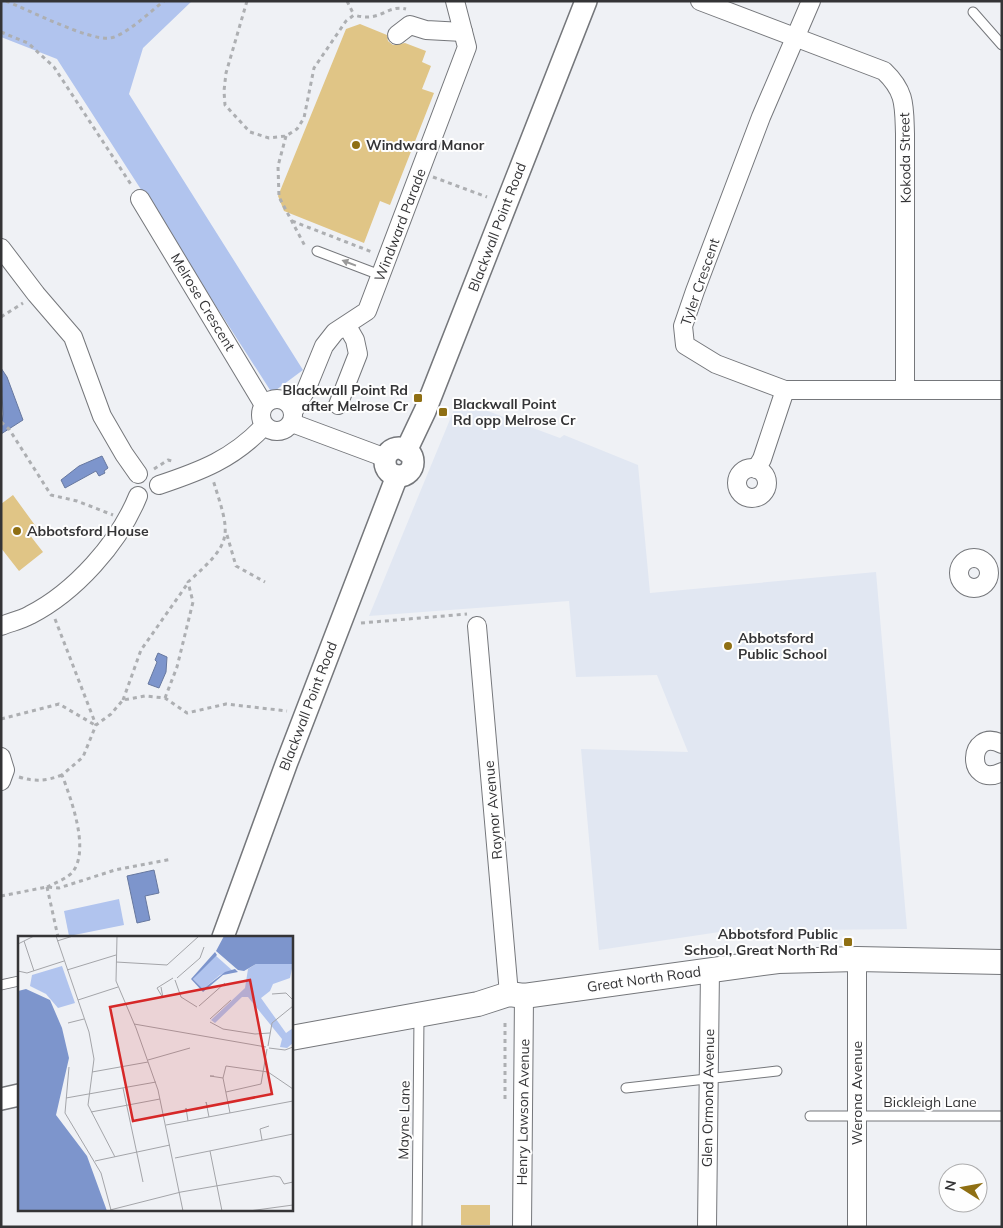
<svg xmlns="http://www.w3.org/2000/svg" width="1003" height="1228" font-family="Mulish,sans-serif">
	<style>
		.built { fill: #e1e7f2 }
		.green { fill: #b1c4ee }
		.water { fill: #7d95cc; stroke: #67789f }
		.building { fill: #e0c586 }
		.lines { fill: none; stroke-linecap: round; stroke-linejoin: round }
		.service-casing { stroke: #75777b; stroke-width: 11 }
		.minor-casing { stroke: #75777b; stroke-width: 20 }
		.tertiary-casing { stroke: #75777b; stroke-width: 24 }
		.secondary-casing { stroke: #75777b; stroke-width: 26 }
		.path { stroke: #adafb2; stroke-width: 3; stroke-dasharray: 4 4; stroke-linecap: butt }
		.service { stroke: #fff; stroke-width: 9 }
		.minor { stroke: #fff; stroke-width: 18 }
		.tertiary { stroke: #fff; stroke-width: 21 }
		.secondary { stroke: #fff; stroke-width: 24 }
		.oneway { fill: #9a9a9a }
		.poi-dot { fill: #8f6f13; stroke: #fefefe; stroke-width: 2 }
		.labels { text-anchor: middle; stroke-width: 4; stroke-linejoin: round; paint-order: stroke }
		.poi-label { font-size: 14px; font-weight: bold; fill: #343436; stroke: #fefefe; text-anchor: start }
		.street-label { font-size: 14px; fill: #343436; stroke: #fefefe }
		.inset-road { fill: none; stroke: #a4a5a9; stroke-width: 1 }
		.view { fill: #d62828; fill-opacity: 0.15; stroke: #d62828; stroke-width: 2.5 }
		.inset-edge { fill: none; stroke: #343436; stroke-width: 2.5 }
	</style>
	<rect width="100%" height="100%" fill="#eff1f5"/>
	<polygon class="built" points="458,400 560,438 564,435 638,465 650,593 876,572 907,929 726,931 599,950 581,749 688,752 657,675 576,677 569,601 369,616"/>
	<g class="green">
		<polygon points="1,1 192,1 143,48 129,94 303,370 272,393 57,59 1,37"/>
		<polygon points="119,899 124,925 69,936 64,911"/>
	</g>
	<g class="water">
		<polygon points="1,368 7,377 23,420 1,434 3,414"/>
		<polygon points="102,456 108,468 104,471 105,473 99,476 96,471 65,488 61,480 79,466"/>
		<polygon points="158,653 167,657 166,672 159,688 148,684 157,662 155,660"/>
		<polygon points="154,870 159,893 145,896 150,920 137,923 127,876"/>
	</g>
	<g class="building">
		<polygon points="360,24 387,35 388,41 393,45 405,43 426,51 422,62 431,66 422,89 434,93 390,205 380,201 364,243 284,211 278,196 346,29"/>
		<polygon points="13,495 37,528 29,534 43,552 19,571 1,548 1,504"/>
		<rect x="461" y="1205" width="29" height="20"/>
	</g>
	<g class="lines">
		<defs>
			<g id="service">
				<polyline points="973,12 1002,45"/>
				<polyline points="317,251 380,275"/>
				<polyline points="1,985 19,981"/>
				<polyline points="626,1088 777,1071"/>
				<polyline points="810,1116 1002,1116"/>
				<polyline points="417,1227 419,1017"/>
			</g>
			<g id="minor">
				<path d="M700,1L884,71C906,92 904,106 905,134V389"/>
				<polyline points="811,1 761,117 695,291 683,326 685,345 716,364 785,390 1002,390"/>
				<polyline points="397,35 410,25 426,30 463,32"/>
				<polyline points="140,199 264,405"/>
				<polyline points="1,248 36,294 73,337 102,416 124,454 138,474"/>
				<circle cx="277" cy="415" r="16"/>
				<polyline points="338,405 358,354 355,340 347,326"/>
				<polyline points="293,412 306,390 324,346 335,332 367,311 467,47 455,1"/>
				<polyline points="292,423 386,458"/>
				<circle cx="752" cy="483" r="15"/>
				<polyline points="756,469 762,459 785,390"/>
				<path d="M159,485C201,471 233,459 264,426"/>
				<circle cx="974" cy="573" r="15"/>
				<path d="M1,626C11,622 21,620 30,615C75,592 119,543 138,496"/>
				<polyline points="477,626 509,994"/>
				<path d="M1002,744C967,726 965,790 1002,772"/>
				<polyline points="1,757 5,770 1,781"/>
				<polyline points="857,959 857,1227"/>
				<polyline points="522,1227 524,996"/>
				<polyline points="707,1227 710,969"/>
			</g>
			<g id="tertiary">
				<circle cx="399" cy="462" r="14"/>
				<polyline points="406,451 425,411 586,1"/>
				<polyline points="223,937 287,762 397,476"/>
				<polyline points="1,1099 19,1095"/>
			</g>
			<polyline id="secondary" points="291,1038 478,1004 509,994 524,996 778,961 857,959 1002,962"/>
		</defs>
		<use href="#service" class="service-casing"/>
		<use href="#minor" class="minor-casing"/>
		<use href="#tertiary" class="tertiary-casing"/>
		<use href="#secondary" class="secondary-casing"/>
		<g class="path">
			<path d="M6,1C29,10 89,41 110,38C125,36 151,11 164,1"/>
			<path d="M247,1L226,73L224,91L225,105L250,132L269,138L286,136L297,129L304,118L314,68L346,21L354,15C381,23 387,4 406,9"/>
			<polyline points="347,1 354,15"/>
			<polyline points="1,32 28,43 54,67 132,186"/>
			<polyline points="286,136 278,166 279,197 306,248"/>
			<polyline points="433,177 487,197"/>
			<polyline points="292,221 372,252"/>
			<polyline points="1,317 23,303"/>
			<polyline points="1,422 9,429 51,495 77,501 113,515"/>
			<polyline points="154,469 168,460 175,462"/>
			<polyline points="227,535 236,566 265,582"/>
			<polyline points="55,619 96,725"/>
			<polyline points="361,623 467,614"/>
			<path d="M165,698L177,667L193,602L188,582C234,541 231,537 213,480"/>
			<polyline points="123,700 141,650 188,583"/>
			<polyline points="1,719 59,704 95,725"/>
			<path d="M19,777C35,782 46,781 62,775"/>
			<path d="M47,887C55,883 69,878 74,870C89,847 71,799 62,775L83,757L96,725L111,714L123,700L145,696L165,698L187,713L226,704L287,711"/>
			<polyline points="47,887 58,937"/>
			<polyline points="1,896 47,887 59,888 115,870 172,859"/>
			<polyline points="505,1099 505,1022"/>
		</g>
		<use href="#service" class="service"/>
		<use href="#minor" class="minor"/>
		<use href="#tertiary" class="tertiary"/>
		<use href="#secondary" class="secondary"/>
	</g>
	<defs><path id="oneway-solid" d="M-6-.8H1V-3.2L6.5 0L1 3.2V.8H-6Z" transform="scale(1.25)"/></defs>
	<use class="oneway" href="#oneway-solid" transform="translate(349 263) rotate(-159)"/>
	<g class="poi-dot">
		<circle cx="356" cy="145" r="5"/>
		<rect x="413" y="393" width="10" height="10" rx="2.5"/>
		<rect x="438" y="407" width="10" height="10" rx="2.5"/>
		<circle cx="17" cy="531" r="5"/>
		<circle cx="728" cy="646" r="5"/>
		<rect x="843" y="937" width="10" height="10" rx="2.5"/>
	</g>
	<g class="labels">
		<g class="poi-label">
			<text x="366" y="150">Windward Manor</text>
			<text x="408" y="395" text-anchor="end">Blackwall Point Rd<tspan x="408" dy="16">after Melrose Cr</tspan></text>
			<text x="453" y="409">Blackwall Point<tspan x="453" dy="16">Rd opp Melrose Cr</tspan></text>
			<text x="27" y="536">Abbotsford House</text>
			<text x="738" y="643">Abbotsford<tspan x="738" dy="16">Public School</tspan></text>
			<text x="838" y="939" text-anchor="end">Abbotsford Public<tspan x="838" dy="16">School, Great North Rd</tspan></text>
		</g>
		<g class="street-label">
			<text transform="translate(905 158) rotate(-91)" y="5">Kokoda Street</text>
			<text transform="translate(400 225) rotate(-69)" y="5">Windward Parade</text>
			<text transform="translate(497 227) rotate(-69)" y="5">Blackwall Point Road</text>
			<text transform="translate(700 282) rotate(-71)" y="5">Tyler Crescent</text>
			<text transform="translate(203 302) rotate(59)" y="5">Melrose Crescent</text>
			<text transform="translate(308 706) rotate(-69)" y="5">Blackwall Point Road</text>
			<text transform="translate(493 810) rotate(-95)" y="5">Raynor Avenue</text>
			<text transform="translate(644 979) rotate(-8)" y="5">Great North Road</text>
			<text transform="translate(857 1093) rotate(-90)" y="5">Werona Avenue</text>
			<text transform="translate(708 1098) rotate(-89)" y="5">Glen Ormond Avenue</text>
			<text x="930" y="1107">Bickleigh Lane</text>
			<text transform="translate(523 1112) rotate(-89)" y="5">Henry Lawson Avenue</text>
			<text transform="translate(404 1120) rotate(-89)" y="5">Mayne Lane</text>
		</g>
	</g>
	<g transform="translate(18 936)">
		<rect width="275" height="275" fill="#eff1f5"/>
		<path d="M197,19L215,35L202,39L185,53L175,43ZM238,28H275L272,42L255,48L252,55L243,62L268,97L275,92V107L269,112L262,111L264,103L230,61H224L197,87L193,84L227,52L230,33ZM44,30L57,67L40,72L28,58L12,50L14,39Z" fill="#b1c4ee"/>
		<path d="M206,0H275V28H238L226,35L220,34L198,15ZM197,16L199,19L175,43L185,53L207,36L217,33L220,36L205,39L185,56L173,43ZM8,53L32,64L44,92L51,122L38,179L69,220L89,275H0V55Z" fill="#7d95cc"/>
		<path class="inset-road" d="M38,0L71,96L76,123L70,169L97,221M99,0L98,45L118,92M6,5L16,35M39,5L55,0M0,8L16,0M98,26L149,29L181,0M49,34L98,19M0,35L9,37L46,25M159,42L182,22L186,11M157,44L163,61L179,71M143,51L145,62L139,52L155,42M254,58L268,57L275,64M60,64L100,51M181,70L207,47M192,83L213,64M192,86L205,93L237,98L252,97M50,87L66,83M116,88L248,111M118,92L140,154L165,275M250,110L254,87L275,70M251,112L267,114L275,111M130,124L172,112M51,131L47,177L83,237L93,274M74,136L130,126M196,140H192L205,142M105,152L125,246M208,156L243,148L249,113M48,162L138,146M189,169L188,166L191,181M168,175V172L170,185M73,176L142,163M212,177L205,142L208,130L250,136L275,153M148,189L275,165M244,204L242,193L251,190M192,215L204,275M157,222L275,198M77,225L152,209M92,274L163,256L256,240L262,241L266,248L275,246M231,275L275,269"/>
		<path class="view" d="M232,44L254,158L115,185L92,71Z"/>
		<rect width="275" height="275" class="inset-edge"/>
	</g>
	<rect width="1003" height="1228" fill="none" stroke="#343436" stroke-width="5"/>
	<g transform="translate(963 1188) rotate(281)"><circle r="24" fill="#fefefe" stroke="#adadae"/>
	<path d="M0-4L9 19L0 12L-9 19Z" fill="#8f6f13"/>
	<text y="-8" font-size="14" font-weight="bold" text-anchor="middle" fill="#343436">N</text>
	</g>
</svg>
